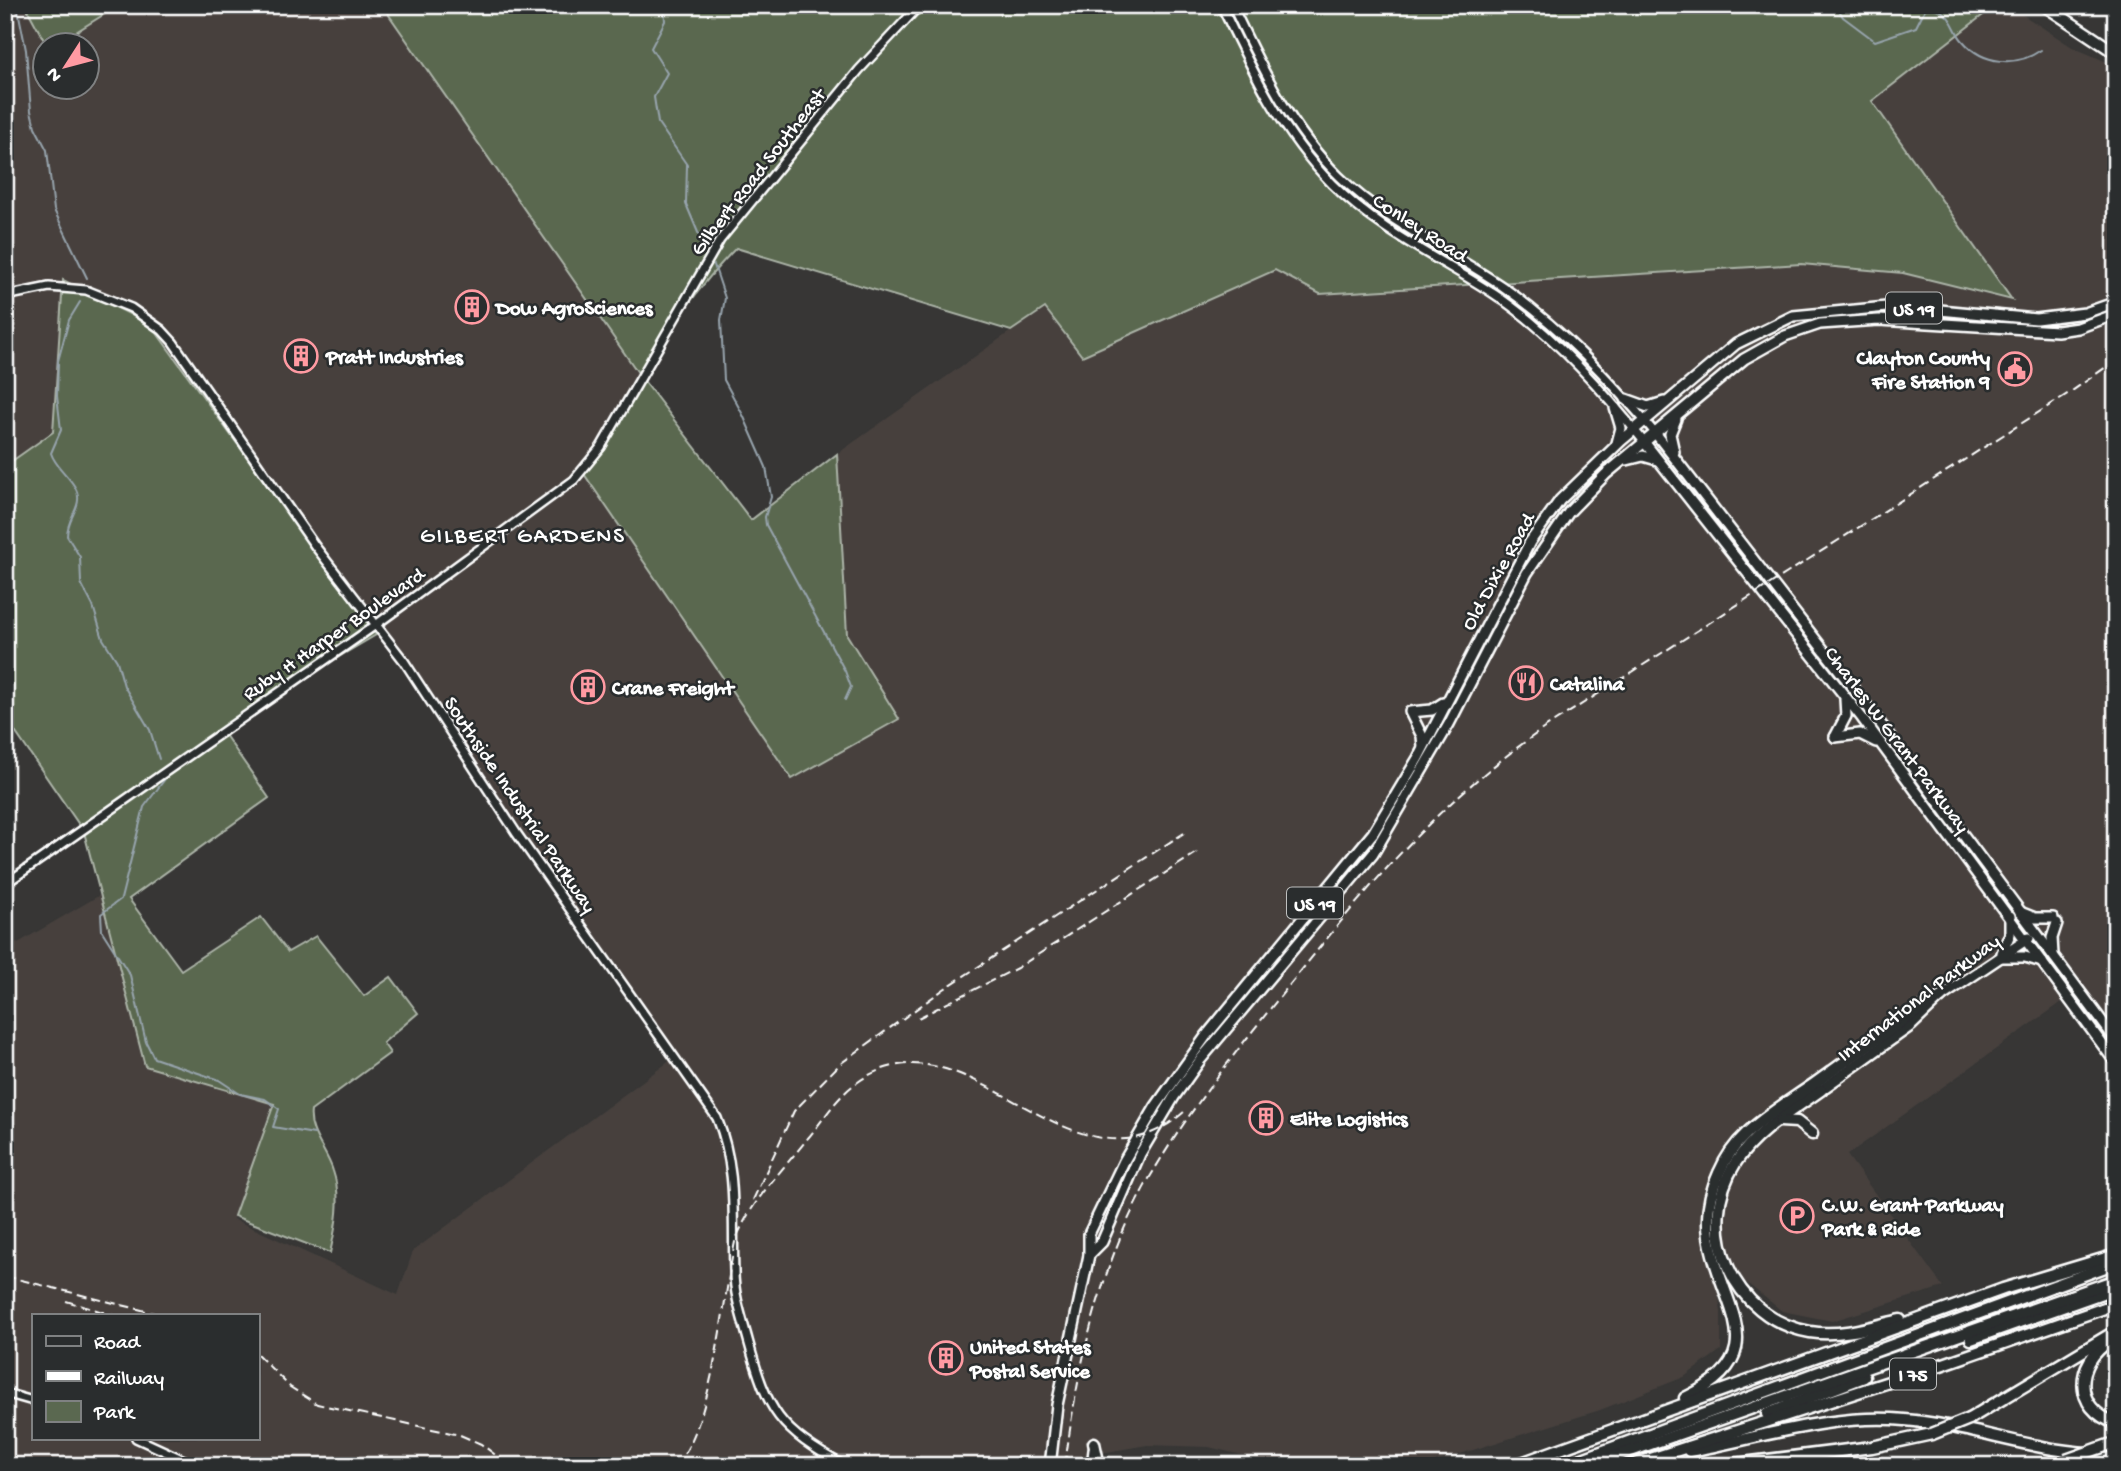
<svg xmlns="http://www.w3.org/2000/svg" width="2121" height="1471" font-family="'Gochi Hand',sans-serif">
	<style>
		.built { fill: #47413e; fill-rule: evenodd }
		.green { fill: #5a6850; stroke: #acb4a8; stroke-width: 2 }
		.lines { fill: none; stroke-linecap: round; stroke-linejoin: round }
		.stream { stroke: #97a4ad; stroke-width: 2 }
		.minor-casing { stroke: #fff; stroke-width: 12 }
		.major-casing { stroke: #fff; stroke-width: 14 }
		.highway-casing { stroke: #fff; stroke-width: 15 }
		.minor { stroke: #2a2d2e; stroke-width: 7 }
		.major { stroke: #2a2d2e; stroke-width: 9 }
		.highway { stroke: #2a2d2e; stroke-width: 10 }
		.rail { stroke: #fff; stroke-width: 2; stroke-dasharray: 10 5; stroke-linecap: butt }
		.highway-bridge-casing { stroke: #fff; stroke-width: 15; stroke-linecap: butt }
		.highway-bridge { stroke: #2a2d2e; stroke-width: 10 }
		.labels { text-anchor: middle; stroke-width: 5; stroke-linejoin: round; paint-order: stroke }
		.shield { fill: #2a2d2e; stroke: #bfc0c0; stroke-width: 2 }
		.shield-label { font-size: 19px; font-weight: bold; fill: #fff }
		.street-label { font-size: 21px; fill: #fff; stroke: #2a2d2e }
		.poi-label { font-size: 21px; font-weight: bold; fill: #fff; stroke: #2a2d2e; text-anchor: start }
		.neighbourhood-label { font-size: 23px; letter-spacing: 2px; fill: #fff; stroke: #2a2d2e }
	</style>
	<rect width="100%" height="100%" fill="#373635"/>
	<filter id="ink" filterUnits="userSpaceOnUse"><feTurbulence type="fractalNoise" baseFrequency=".0143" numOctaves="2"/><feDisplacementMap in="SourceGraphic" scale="14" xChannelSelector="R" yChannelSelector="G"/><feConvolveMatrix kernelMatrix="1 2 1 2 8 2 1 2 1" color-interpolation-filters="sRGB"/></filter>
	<g filter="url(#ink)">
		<path class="built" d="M5,5H25L47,45L46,88H88V46L55,45L119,5H382L641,377L898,719L846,635L837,454L1045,307L1082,356L1276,270L1320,294L1801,264L1903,273L2011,299L1871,100L1996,5L2017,11L2072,47L2116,66V1058L2072,995L1847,1155L1943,1287L1832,1321L1782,1311L1738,1276L1710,1238L1721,1312V1350L1684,1377L1600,1410L1422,1466H1286L1209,1447L1147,1445L1072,1458L1071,1466H5V938L18,943L100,895L145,1065L274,1105L233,1219L398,1295L413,1251L675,1057L570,912L463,745L376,635L151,325L63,280L53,432L5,466ZM33,1315H257V1438H33Z"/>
		<g class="green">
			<polygon points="25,5 119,5 55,45 47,46"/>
			<path d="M382,5H1996L1872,101L2012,300L1903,273L1801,264L1320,294L1275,270L1082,356L1045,308L1011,331L736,248C697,287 670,330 641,377L751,520L837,454L847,635L899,719L792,779L582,471L641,377Z"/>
			<path d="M63,280L151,325L376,635L281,691L223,732L269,798L129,899L181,970L261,917L288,952L316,936L364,996L391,977L418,1013L383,1043L390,1053L311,1111C308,1132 327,1151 333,1171C342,1197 336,1227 330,1253L234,1216L274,1104L145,1066L84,832L5,717V466L53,432Z"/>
		</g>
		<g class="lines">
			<g class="stream">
				<polyline points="17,5 26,50 31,111 35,127 47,150 54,210 87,278"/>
				<polyline points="664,5 665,21 651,48 667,73 654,97 658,123 687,165 686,204 702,242"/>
				<path d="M1836,5L1843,17L1875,41L1916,27L1925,9C1933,7 1939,8 1945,14C1954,21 1955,33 1963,41C1983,65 2017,67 2041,50"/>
				<polyline points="714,265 725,298 721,320 724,380 743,415 766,467 771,497 765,517 766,525 845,671 851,687 845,700"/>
				<path d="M80,302L69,320L58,361L57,396L61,430L51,453C56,470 80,483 78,500C78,510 67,520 67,536L80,557L81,583L93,606L103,639L117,661L124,686L150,730L159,759"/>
				<polyline points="165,779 144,807 121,899 101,914 102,931 130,975 146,1042 154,1058 219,1080 240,1094 265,1099 279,1109 273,1127 314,1134"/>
			</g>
			<defs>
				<g id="minor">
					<path d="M1221,5C1252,70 1281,132 1332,184C1380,232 1439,258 1494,294C1550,331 1604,391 1645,443"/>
					<path d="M1232,5C1261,66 1290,128 1339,176C1387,223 1448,249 1502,286C1561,327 1610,380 1656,434"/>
					<path d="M5,296L49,287L86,290L131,308L162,330L173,342L315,546L404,661L517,834L717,1118C738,1169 732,1218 734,1272C734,1295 742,1318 748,1340C768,1413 778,1429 845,1466"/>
					<polyline points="5,884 377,624 574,480 601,447 720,240 859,70 920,5"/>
					<polyline points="5,1393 33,1401"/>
					<polyline points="136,1438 197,1466"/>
					<polyline points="1091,1466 1093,1450"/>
				</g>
				<g id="major">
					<polyline points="1626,399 1648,407 1664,402"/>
					<polyline points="1615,408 1621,428 1617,443"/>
					<polyline points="1656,434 1871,711 2116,1040"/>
					<polyline points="1645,443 1862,718 2116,1063"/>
					<polyline points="1674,452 1670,434 1676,419"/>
					<polyline points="1627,460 1643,456 1657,460"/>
					<polyline points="1835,737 1860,734 1876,742"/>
					<polyline points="1835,737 1846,716 1845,699"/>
					<polyline points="1423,747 1422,736 1410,712 1432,710 1443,703"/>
					<polyline points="2020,912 2035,918 2053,918"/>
					<polyline points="2002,953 2010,934 2010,916"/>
					<polyline points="2053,955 2052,938 2057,923"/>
					<polyline points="2001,957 2025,957 2042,962"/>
					<polyline points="1821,1090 1912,1025 1941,997 2029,938"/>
					<polyline points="1089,1255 1102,1242 1140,1154 1174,1097 1201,1059 1373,854 1449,724 1527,573 1569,512 1606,474 1744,359 1785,336 1820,324 1879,320 2057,331 2078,328 2116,314"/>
					<polyline points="1050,1466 1057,1405 1089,1255 1089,1234 1124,1161 1156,1106 1206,1036 1373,833 1418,758 1530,542 1560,500 1621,441 1736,344 1793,316 1897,306 2036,319 2085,313 2116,302"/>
				</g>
				<g id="highway">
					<polyline points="2044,5 2116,53"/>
					<path d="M1821,1090C1792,1111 1756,1131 1736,1162C1693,1228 1733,1319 1810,1332C1841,1337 1871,1327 1900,1320"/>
					<polyline points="1780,1121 1797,1122 1812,1134"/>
					<polyline points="1971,1339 2116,1288"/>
					<path d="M2110,1341C2075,1362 2072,1409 2116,1423"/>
					<path d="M1685,1398C1779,1353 1719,1306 1709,1236C1706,1215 1710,1192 1719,1173C1725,1159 1734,1145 1746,1134C1766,1115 1791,1100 1814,1084C1856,1054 1897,1023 1941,997"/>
					<polyline points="1767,1414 1864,1377"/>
					<polyline points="1969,1419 2116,1331"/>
					<polyline points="1094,1443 1099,1466"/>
					<path d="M1689,1451C1760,1438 1832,1413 1905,1420C1976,1426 2044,1457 2116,1453"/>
					<polyline points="1513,1466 2003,1289 2116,1255"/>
					<polyline points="1563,1466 2116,1263"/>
					<polyline points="1588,1466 2116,1280"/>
					<polyline points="1629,1466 1929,1369 2116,1304"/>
					<polyline points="1719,1466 1872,1447 1932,1434"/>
					<polyline points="1760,1466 1887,1466"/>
					<polyline points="2038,1466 2066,1460"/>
				</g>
			</defs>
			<use href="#minor" class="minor-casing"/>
			<use href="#major" class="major-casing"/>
			<use href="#highway" class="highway-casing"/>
			<use href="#minor" class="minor"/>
			<use href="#major" class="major"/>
			<use href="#highway" class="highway"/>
			<g class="rail">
				<polyline points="918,1018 1017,968 1198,852"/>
				<polyline points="753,1200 794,1111 840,1064 944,989 1184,833"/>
				<polyline points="5,1276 162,1315"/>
				<polyline points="66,1301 113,1315"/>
				<polyline points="257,1354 290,1387 317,1404 460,1435 481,1444 510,1466"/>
				<path d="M675,1466C713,1427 723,1298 735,1242C749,1203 782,1171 808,1138C824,1119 837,1096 858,1082C969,1003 1076,1215 1187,1109"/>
				<path d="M1065,1466C1077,1368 1100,1264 1150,1177C1194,1102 1249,1035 1304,967C1378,874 1444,798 1543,729L2069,393L2116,360"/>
			</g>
			<defs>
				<g id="highway-bridge">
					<polyline points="1932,1434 1969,1419"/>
					<polyline points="2066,1460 2111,1444"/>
				</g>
			</defs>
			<use href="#highway-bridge" class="highway-bridge-casing"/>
			<use href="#highway-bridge" class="highway-bridge"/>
		</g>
	</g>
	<defs>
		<symbol id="building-ring" viewBox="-11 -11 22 22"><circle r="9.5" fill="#2a2d2e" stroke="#ff9aa2" stroke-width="1.5"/><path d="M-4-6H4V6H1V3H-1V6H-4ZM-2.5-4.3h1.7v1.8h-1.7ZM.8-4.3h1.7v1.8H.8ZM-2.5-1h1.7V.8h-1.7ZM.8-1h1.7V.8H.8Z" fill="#ff9aa2"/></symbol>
		<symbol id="civic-ring" viewBox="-11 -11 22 22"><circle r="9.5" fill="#2a2d2e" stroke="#ff9aa2" stroke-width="1.5"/><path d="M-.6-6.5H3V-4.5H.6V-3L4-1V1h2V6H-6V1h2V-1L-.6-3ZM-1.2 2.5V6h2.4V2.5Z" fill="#ff9aa2"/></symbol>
		<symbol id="restaurant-ring" viewBox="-11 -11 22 22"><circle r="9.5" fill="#2a2d2e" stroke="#ff9aa2" stroke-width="1.5"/><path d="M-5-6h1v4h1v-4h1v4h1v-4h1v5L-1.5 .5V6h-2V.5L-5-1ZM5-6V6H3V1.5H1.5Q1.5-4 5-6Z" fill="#ff9aa2"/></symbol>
		<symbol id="parking-ring" viewBox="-11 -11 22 22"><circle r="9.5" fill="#2a2d2e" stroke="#ff9aa2" stroke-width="1.5"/><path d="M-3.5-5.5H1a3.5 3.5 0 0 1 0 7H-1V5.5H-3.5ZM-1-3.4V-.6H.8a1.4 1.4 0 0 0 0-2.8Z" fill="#ff9aa2"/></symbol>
	</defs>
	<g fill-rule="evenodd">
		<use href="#building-ring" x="453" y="288" width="38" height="38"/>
		<use href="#building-ring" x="282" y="337" width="38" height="38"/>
		<use href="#civic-ring" x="1996" y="350" width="38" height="38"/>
		<use href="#restaurant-ring" x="1507" y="664" width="38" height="38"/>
		<use href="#building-ring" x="569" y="668" width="38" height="38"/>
		<use href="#building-ring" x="1247" y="1099" width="38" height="38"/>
		<use href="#parking-ring" x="1778" y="1197" width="38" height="38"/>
		<use href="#building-ring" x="927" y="1339" width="38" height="38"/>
	</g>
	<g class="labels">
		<g class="shield">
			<rect x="1886" y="292.5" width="56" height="31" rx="5"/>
			<rect x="1287" y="887.5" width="56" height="31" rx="5"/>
			<rect x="1890" y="1358.5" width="46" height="31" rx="5"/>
		</g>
		<g class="shield-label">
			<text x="1914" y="315">US 19</text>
			<text x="1315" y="910">US 19</text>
			<text x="1913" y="1381">I 75</text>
		</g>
		<g class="street-label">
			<text transform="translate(757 171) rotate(-52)" y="7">Gilbert Road Southeast</text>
			<text transform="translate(1421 227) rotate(33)" y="7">Conley Road</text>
			<text transform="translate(1497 571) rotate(-61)" y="7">Old Dixie Road</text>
			<text transform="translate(333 633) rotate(-35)" y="7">Ruby H Harper Boulevard</text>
			<text transform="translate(1898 739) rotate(53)" y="7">Charles W Grant Parkway</text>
			<text transform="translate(521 804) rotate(56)" y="7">Southside Industrial Parkway</text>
			<text transform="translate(1918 997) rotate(-37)" y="7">International Parkway</text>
		</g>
		<g class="poi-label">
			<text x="496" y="314">Dow AgroSciences</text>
			<text x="326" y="363">Pratt Industries</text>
			<text x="1990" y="364" text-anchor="end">Clayton County<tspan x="1990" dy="24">Fire Station 9</tspan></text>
			<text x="1550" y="690">Catalina</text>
			<text x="612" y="694">Crane Freight</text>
			<text x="1290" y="1125">Elite Logistics</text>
			<text x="1822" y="1211">C.W. Grant Parkway<tspan x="1822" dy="24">Park &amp; Ride</tspan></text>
			<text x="970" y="1353">United States<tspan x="970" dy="24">Postal Service</tspan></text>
		</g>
		<g class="neighbourhood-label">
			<text x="523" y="542">GILBERT GARDENS</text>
		</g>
	</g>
	<rect width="2121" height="1471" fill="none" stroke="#2a2d2e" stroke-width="28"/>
	<rect x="14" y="14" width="2093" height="1443" fill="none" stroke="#fff" stroke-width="2.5" filter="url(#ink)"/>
	<rect x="32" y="1314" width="228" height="126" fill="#2a2d2e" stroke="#7f8182" stroke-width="2"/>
	<rect x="46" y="1336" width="35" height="10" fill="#2a2d2e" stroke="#7f8182" stroke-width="2"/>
	<text x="94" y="1348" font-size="21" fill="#ffffff">Road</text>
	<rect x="46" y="1371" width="35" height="10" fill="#ffffff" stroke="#7f8182" stroke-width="2"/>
	<text x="94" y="1384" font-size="21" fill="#ffffff">Railway</text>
	<rect x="46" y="1401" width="35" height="21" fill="#5a6850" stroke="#7f8182" stroke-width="2"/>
	<text x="94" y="1418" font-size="21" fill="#ffffff">Park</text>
	<g transform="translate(66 66) rotate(234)"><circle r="33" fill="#2a2d2e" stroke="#7f8182" stroke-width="2"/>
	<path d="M0-5L12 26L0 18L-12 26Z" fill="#ff9aa2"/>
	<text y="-10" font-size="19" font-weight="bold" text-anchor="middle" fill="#ffffff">N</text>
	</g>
</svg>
